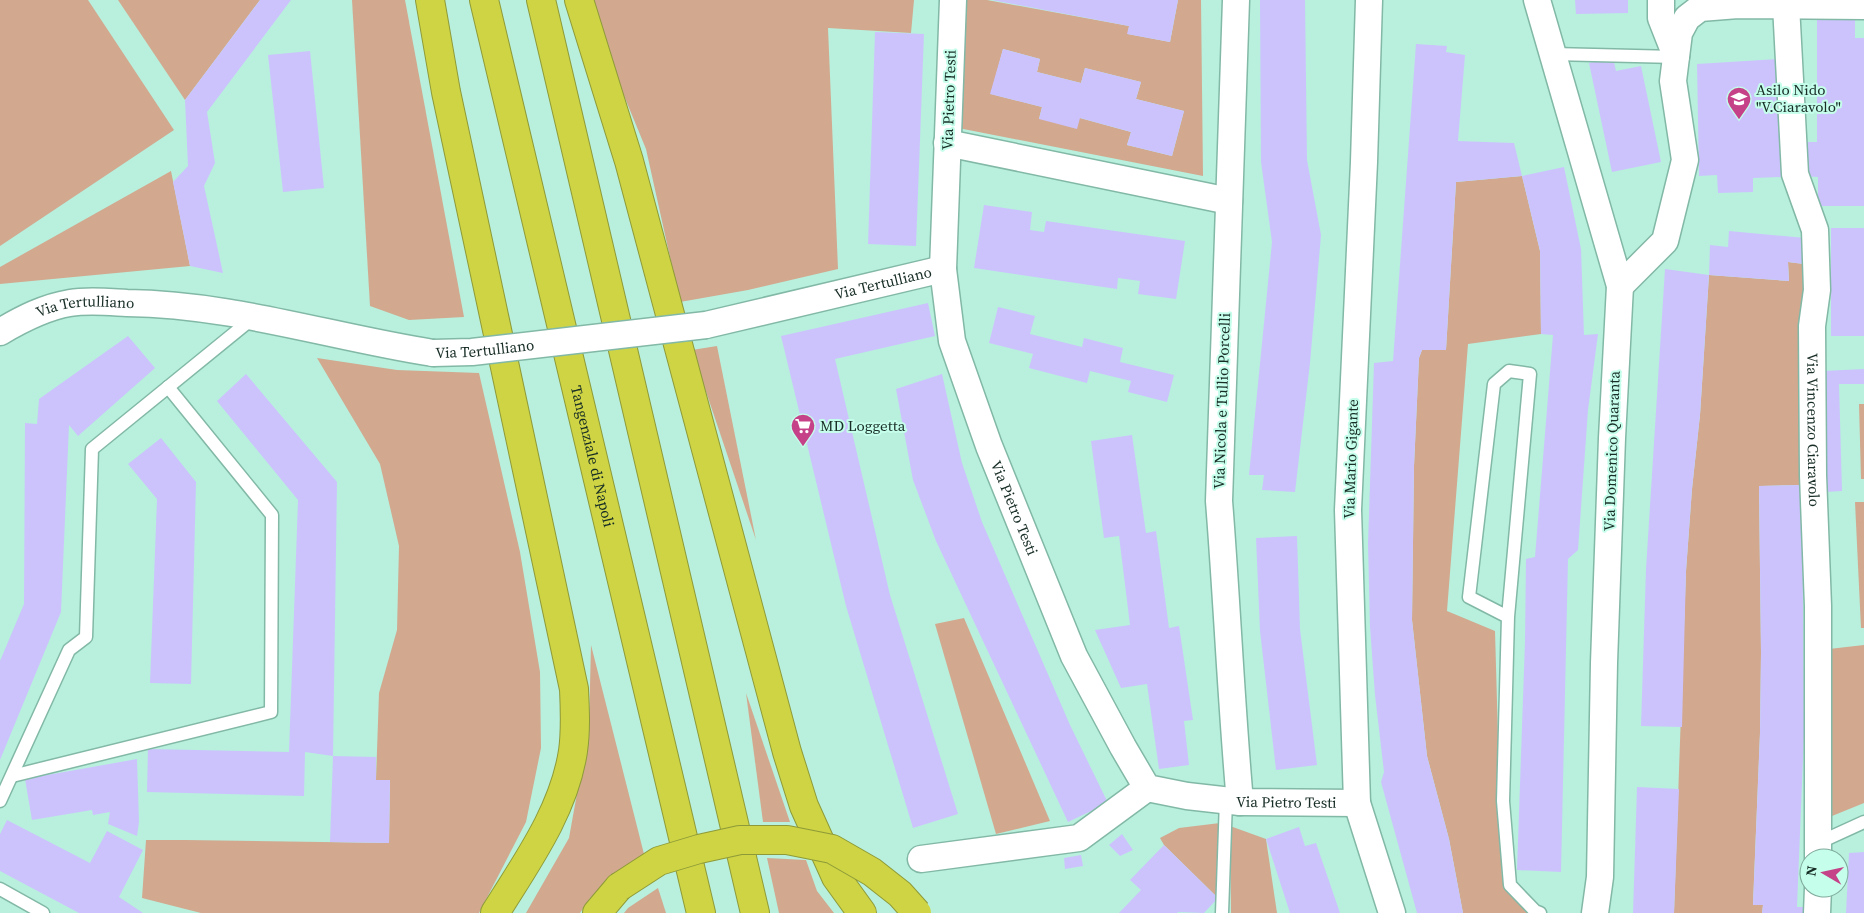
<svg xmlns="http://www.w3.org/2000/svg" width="1864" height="913" font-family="'Source Serif 4',serif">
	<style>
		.green { fill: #d2a88f; fill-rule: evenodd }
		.building { fill: #ccc3fd }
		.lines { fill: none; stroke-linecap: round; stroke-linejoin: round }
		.service-casing { stroke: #82b8a6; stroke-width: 15 }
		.minor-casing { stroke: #82b8a6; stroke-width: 29 }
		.motorway-casing { stroke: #8e9a39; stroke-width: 30 }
		.service { stroke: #fff; stroke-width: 12 }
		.minor { stroke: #fff; stroke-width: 26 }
		.motorway { stroke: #ced443; stroke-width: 28 }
		.minor-bridge-casing { stroke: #82b8a6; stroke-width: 29; stroke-linecap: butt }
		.motorway-bridge-casing { stroke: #8e9a39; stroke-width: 30; stroke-linecap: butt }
		.minor-bridge { stroke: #fff; stroke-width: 26 }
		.motorway-bridge { stroke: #ced443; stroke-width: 28 }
		.labels { text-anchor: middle; stroke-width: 4; stroke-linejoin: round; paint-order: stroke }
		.poi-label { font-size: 15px; fill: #172d26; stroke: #c5feea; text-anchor: start }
		.street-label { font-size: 15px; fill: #172d26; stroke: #c5feea }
	</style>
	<rect width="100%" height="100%" fill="#b8f0dd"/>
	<g class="green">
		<polygon points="0,0 88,0 174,130 0,246"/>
		<polygon points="118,0 260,0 185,100"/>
		<polygon points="352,0 405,0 464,317 409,320 370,306"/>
		<polygon points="593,0 914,0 911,33 828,28 838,269 748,290 680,302 646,149 613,69"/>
		<path d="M953,0H987L1129,26L1128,34L1170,42L1178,0H1201L1203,176L948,126ZM1003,49L1040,59L1037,72L1081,83L1085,68L1141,82L1136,99L1184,111L1172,156L1127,145L1131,132L1080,118L1039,119L1042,107L991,94Z"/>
		<polygon points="171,171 190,266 0,284 0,267"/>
		<polygon points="1522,176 1540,251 1541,334 1468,344 1447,611 1495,631 1502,879 1545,913 1463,913 1449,839 1427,756 1412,620 1414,466 1419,358 1422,350 1446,350 1456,182"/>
		<polygon points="1788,262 1804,264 1802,485 1759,486 1761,653 1760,733 1753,904 1763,905 1762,913 1674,913 1686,571 1692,489 1700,415 1709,275 1789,281"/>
		<polygon points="717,346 756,540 692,350"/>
		<polygon points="317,358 397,370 479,373 520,552 540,672 541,748 526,822 479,913 201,913 142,898 146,840 185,840 389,843 390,780 376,780 379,693 397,630 399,546 380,464"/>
		<polygon points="1859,404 1864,404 1864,479 1861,479"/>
		<polygon points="1855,502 1864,502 1864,628 1861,628"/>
		<polygon points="964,618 1050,821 996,834 935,624"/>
		<polygon points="591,645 644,854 590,898 580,913 526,913 569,838 589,727"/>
		<polygon points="1864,645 1864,803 1832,816 1829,649"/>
		<polygon points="746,693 790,822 763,822"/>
		<polygon points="1220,823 1218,898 1164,845 1160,838 1179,828"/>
		<polygon points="1230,826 1266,839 1277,913 1231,913"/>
		<polygon points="767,858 806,860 817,891 834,913 779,913"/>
		<polygon points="658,888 666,913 624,913 628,908"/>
	</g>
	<g class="building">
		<polygon points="260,0 291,0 207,112 215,163 204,186 223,273 190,266 173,182 188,166 185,100"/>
		<polygon points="992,0 1178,0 1170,42 1127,34 1129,26"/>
		<polygon points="1260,0 1305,0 1307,160 1321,235 1310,363 1295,492 1262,490 1264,475 1249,475 1272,242 1261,162"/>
		<polygon points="1575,0 1628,0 1628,13 1576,14"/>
		<polygon points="1817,17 1855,17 1855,38 1864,38 1864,206 1818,206 1818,177 1802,176 1802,142 1817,142"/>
		<polygon points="875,32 924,34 916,246 868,244"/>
		<polygon points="1416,44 1447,46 1446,52 1465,55 1458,141 1514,143 1522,176 1456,182 1446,350 1422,350 1419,358 1414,466 1412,620 1427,756 1449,839 1463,913 1417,913 1381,782 1384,772 1375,695 1370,627 1368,544 1374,363 1393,361"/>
		<polygon points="1003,49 1040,59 1037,72 1081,83 1085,68 1141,82 1136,99 1184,111 1172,156 1127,145 1131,132 1080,118 1077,129 1039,119 1042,107 990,94"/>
		<polygon points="310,51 324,188 283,192 268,55"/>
		<polygon points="1613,58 1616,71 1641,66 1661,162 1612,172 1589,63"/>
		<polygon points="1778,59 1782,177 1753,178 1753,192 1718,193 1717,175 1699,176 1697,64"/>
		<polygon points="1564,167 1581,249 1584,335 1598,334 1588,410 1578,550 1568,559 1561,872 1517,870 1525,641 1526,559 1535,557 1553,335 1541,334 1540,251 1522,176"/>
		<polygon points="984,205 1032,212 1030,230 1044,232 1046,221 1185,241 1176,299 1138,294 1140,281 1118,278 1117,289 974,268"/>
		<rect x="1831" y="228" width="33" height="108"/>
		<polygon points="1729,231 1806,238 1804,264 1788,262 1789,281 1709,275 1710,245 1728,247"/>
		<polygon points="1665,269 1709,275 1700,415 1692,489 1686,571 1682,727 1641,726 1646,569"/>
		<polygon points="928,303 935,336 835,359 890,595 958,814 913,828 846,606 781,336"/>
		<polygon points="998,307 1035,316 1030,334 1082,347 1084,338 1123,348 1120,362 1174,375 1167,402 1128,392 1131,381 1090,371 1087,383 1029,368 1033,354 989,343"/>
		<polygon points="128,336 155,368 78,436 69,425 61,612 0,760 0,661 24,604 25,423 37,424 39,399"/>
		<polygon points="1864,369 1864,384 1839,384 1842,491 1825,492 1823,371"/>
		<polygon points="246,374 337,482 333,756 305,752 304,796 147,792 148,749 289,752 298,500 217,401"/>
		<polygon points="942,374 962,463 982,522 1070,725 1108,803 1068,822 936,541 913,480 896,389"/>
		<polygon points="1132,435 1146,533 1156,531 1169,628 1179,626 1193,720 1184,721 1189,765 1159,769 1147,684 1121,688 1095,630 1130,625 1119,536 1104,538 1091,441"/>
		<polygon points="161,438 196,482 191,684 150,683 157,499 128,464"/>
		<polygon points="1802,485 1804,734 1797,907 1806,907 1806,913 1762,913 1763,905 1753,905 1760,733 1761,653 1759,486"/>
		<polygon points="1297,536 1300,629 1317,765 1276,770 1260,631 1256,538"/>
		<polygon points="333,756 376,757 376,780 390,780 389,843 330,842"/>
		<polygon points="137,759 139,822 137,836 108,824 110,812 93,815 92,810 32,820 25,779"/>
		<polygon points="1637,787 1679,789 1674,913 1633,913"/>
		<polygon points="7,820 90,863 107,831 143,850 119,897 143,913 79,913 0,871 0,834"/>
		<polygon points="1299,827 1305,846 1316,843 1340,913 1290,913 1266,839"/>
		<polygon points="1122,834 1133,850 1120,856 1109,845"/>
		<polygon points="1164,845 1218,898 1204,913 1178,912 1177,913 1119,913 1141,890 1130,880"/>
		<polygon points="1864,852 1864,913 1846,913 1849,853"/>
		<polygon points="1081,855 1083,866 1065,869 1064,858"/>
	</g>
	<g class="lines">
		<defs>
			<g id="service">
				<polyline points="1553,54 1676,57"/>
				<polyline points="1508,617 1469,597 1494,384 1509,371 1530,374 1508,617 1503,801 1510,885 1535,911 1540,913"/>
				<polyline points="12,776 271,712 272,515 168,387"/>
				<polyline points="0,801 69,650 86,637 92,449 253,318"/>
				<polyline points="1818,843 1864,822"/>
				<polyline points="0,889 43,913"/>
				<polyline points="1222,913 1226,800"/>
			</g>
			<g id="minor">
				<path id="s1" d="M953,0L943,269L952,341L989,446L1074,656L1123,747L1147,788L1187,796L1240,802L1357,803"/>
				<path d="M1236,0L1219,501C1227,601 1231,702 1240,802"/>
				<polyline points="1369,0 1364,162 1348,510 1357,803 1392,913"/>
				<polyline points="1537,0 1620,286 1612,438 1604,663 1600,877 1595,913"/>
				<polyline points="1661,0 1661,18 1676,56"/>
				<path id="s2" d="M1786,5L1795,174L1815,230L1817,290L1812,326L1813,475L1818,606V858"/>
				<polyline points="947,143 1229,201"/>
				<polyline points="1620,286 1665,241 1685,160 1673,81 1679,33 1687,18 1700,8 1738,5 1864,6"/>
				<path id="s3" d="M706,325L943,269"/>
				<path id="s4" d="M0,332C22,319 45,307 70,303C88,300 108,302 127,303C231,304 331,337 433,353"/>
				<polyline points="921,859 1079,838 1147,788"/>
				<polyline points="1817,913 1818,888"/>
			</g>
			<g id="motorway">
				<path d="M430,0L446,92L574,689C575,710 576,730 573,751C564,811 526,863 495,913"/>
				<path id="s5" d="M484,0L701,913"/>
				<polyline points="541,0 755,913"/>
				<polyline points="579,0 629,161 787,752 804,806 836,877 862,913"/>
				<polyline points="597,913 619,887"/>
			</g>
		</defs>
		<use href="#service" class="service-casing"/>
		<use href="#minor" class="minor-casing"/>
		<use href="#motorway" class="motorway-casing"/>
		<use href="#service" class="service"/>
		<use href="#minor" class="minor"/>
		<use href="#motorway" class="motorway"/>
		<defs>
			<g id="minor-bridge">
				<path id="s6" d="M433,353L472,352L706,325"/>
			</g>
			<polyline id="motorway-bridge" points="619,887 659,861 699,849 740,840 787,840 832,849 872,872 900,894 917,913"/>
		</defs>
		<use href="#minor-bridge" class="minor-bridge-casing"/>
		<use href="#motorway-bridge" class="motorway-bridge-casing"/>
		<use href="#minor-bridge" class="minor-bridge"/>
		<use href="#motorway-bridge" class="motorway-bridge"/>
	</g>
	<defs>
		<symbol id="school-pin" viewBox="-11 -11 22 30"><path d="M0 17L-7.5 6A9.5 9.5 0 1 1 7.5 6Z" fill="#c64288" stroke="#c5feea"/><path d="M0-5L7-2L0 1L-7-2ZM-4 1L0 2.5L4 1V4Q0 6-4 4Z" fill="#fff"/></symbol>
		<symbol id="supermarket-pin" viewBox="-11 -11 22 30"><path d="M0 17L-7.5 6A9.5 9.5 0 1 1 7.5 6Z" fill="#c64288" stroke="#c5feea"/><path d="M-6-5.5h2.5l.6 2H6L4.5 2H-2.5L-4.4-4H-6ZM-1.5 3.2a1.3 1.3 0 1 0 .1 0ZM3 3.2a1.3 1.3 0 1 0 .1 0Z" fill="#fff"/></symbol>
	</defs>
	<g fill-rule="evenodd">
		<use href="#school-pin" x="1725" y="85" width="28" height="38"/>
		<use href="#supermarket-pin" x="789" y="412" width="28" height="38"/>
	</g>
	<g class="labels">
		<g class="poi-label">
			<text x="1756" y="95">Asilo Nido<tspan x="1756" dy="17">"V.Ciaravolo"</tspan></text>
			<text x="820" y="431">MD Loggetta</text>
		</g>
		<g class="street-label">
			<text transform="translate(949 100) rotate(-88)" y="5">Via Pietro Testi</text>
			<text dy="5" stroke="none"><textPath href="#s3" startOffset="182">Via Tertulliano</textPath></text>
			<text dy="5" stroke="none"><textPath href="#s4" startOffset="91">Via Tertulliano</textPath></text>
			<text dy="5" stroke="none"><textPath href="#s6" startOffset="52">Via Tertulliano</textPath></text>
			<text transform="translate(1222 401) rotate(-88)" y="5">Via Nicola e Tullio Porcelli</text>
			<text dy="5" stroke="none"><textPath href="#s2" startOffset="429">Via Vincenzo Ciaravolo</textPath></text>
			<text transform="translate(1612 451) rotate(-88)" y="5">Via Domenico Quaranta</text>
			<text dy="5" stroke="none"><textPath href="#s5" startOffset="469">Tangenziale di Napoli</textPath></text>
			<text transform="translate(1351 459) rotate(-88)" y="5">Via Mario Gigante</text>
			<text dy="5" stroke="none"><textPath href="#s1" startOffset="520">Via Pietro Testi</textPath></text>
			<text dy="5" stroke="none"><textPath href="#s1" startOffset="971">Via Pietro Testi</textPath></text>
		</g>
	</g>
	<g transform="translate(1824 873) rotate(279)"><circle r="24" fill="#c5feea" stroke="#7faa9c"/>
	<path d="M0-4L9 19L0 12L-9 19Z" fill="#c64288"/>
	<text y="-8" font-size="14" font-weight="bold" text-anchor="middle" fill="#172d26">N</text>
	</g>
</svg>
